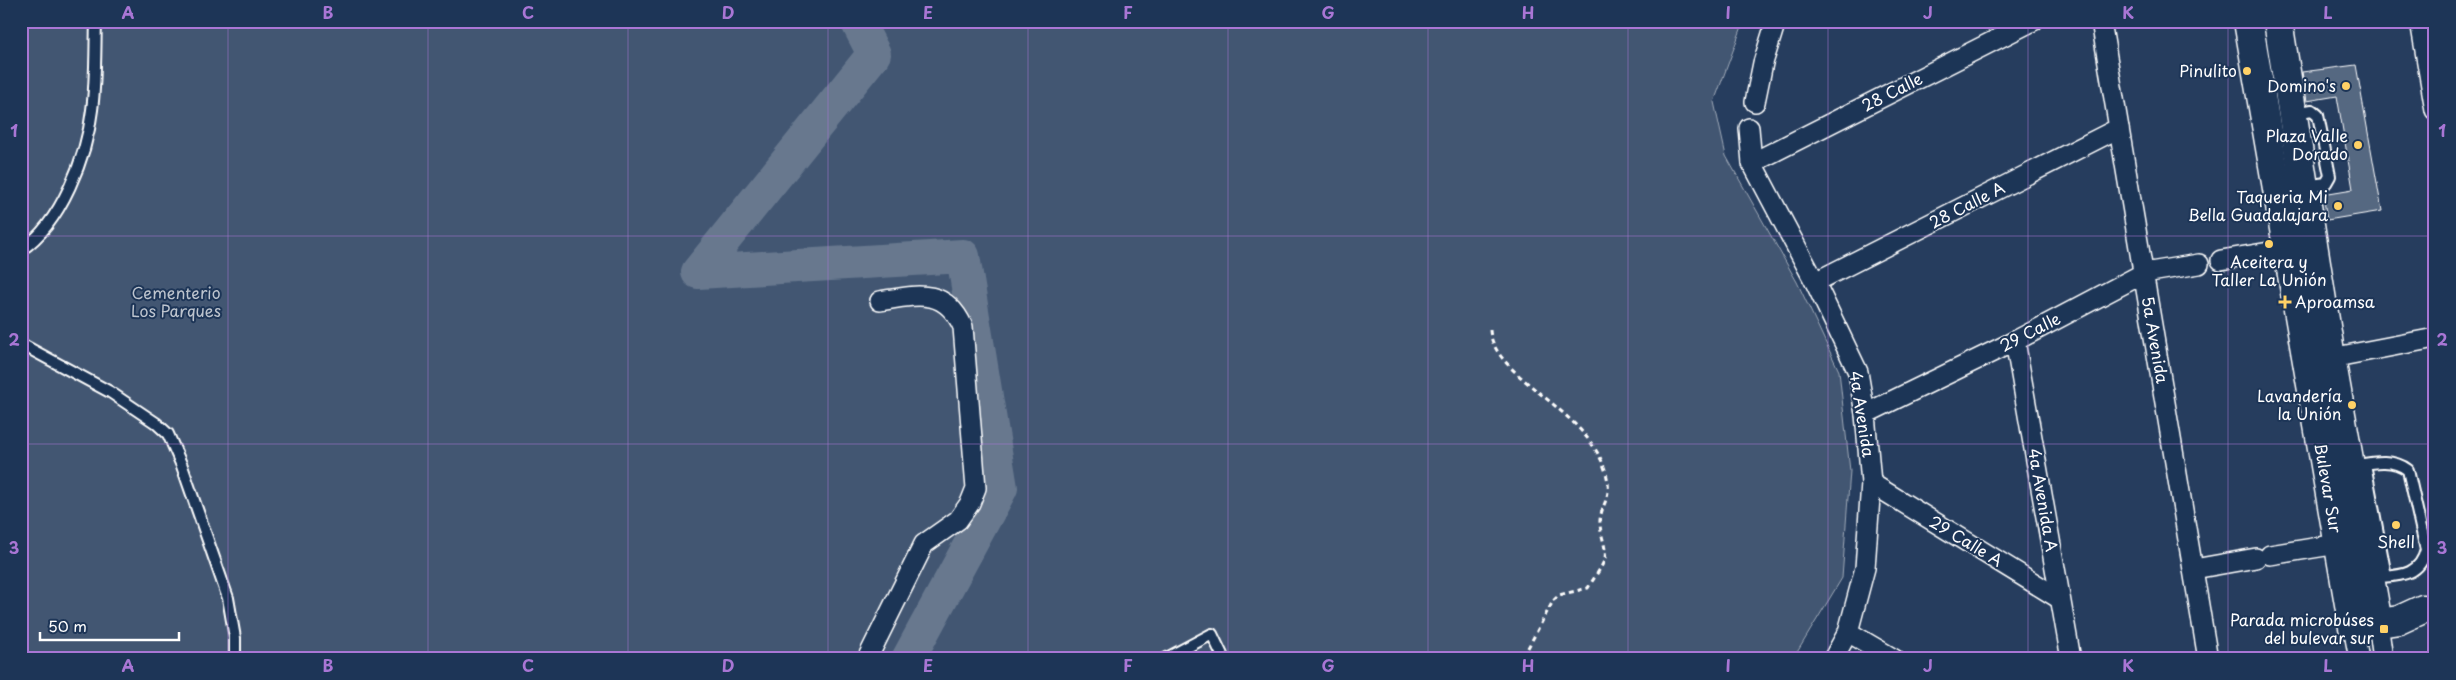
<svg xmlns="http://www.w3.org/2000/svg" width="2456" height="680" font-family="'Playpen Sans',sans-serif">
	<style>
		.green { fill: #425672; stroke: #a0aab8 }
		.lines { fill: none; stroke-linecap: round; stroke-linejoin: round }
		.river { stroke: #67788e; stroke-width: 34 }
		.building { fill: #556781; stroke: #fff }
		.service-casing { stroke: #fff; stroke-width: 14 }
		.minor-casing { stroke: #fff; stroke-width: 22 }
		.secondary-casing { stroke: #fff; stroke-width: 31 }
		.path { stroke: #fff; stroke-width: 3; stroke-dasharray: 5 4; stroke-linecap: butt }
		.service { stroke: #1d3557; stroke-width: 10 }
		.minor { stroke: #1d3557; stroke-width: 19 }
		.secondary { stroke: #1d3557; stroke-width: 28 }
		.grid { fill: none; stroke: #a976d5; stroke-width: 1; stroke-opacity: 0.55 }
		.poi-dot { fill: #ffd166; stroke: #1d3557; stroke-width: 2 }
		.labels { text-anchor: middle; stroke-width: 4; stroke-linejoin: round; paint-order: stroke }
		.poi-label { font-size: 16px; fill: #fff; stroke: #1d3557; text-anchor: end }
		.street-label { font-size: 16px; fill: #fff; stroke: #1d3557 }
		.park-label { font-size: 16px; fill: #bdc4ce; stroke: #1d3557 }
		.neatline { fill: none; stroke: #a976d5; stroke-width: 2 }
		.grid-label { font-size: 16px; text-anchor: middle; font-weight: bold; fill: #a976d5 }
	</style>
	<rect width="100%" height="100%" fill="#263d5e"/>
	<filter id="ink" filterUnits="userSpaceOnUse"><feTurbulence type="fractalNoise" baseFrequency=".02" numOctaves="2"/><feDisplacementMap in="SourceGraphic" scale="10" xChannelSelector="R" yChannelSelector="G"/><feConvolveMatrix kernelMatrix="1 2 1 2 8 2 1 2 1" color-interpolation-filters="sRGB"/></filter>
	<g filter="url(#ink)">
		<polygon class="green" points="21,21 1744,21 1714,102 1726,156 1797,282 1839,371 1850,471 1842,578 1793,659 21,659"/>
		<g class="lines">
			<polyline class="river" points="857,21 874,54 698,272 963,256 1001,488 908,659"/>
		</g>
		<polygon class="building" points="2356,65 2382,211 2327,220 2323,194 2353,189 2337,96 2307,101 2302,72"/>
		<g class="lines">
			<defs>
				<g id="service">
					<polyline points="2295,113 2312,110 2318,115 2330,176 2326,183 2305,186"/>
					<path d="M21,250C61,224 87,155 92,110C96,80 95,50 96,21"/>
					<polyline points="21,344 110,392 156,423 168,434 182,466 228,598 235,638 235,659"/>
					<polyline points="2365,464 2386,576"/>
					<path d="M2351,466C2370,463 2392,457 2408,470L2426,550C2419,579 2395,575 2371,578"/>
					<polyline points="1165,659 1212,634 1224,659"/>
				</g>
				<g id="minor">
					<polyline points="2101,21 2208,659"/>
					<polyline points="2420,21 2435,110"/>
					<polyline points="1755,102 1763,63 1776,21"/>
					<polyline points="1749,128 1752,163 1815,282 1858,372 1865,414 1871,483 1865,568 1848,632 1833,659"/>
					<polyline points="1752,163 2033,21"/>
					<polyline points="2221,260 2287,249"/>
					<polyline points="1815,282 2119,128"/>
					<polyline points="2015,341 2071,659"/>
					<polyline points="2331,358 2435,338"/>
					<polyline points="1865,414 2015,341 2144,273 2199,264"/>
					<polyline points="1871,483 2060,599"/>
					<polyline points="2270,555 2338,544"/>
					<polyline points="2194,569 2256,558"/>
					<polyline points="2378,623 2383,659"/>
					<polyline points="2353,627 2359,659"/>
					<polyline points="1848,632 1894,659"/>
					<path d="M867,659L924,544L958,520L970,503L976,488L963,327C945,287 917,295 880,301"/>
				</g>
				<g id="secondary">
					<polyline points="2248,21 2353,627 2399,620 2423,609"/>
					<polyline points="2278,21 2331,358 2378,623"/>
				</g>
			</defs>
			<use href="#service" class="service-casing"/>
			<use href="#minor" class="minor-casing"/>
			<use href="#secondary" class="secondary-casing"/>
			<path class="path" d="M1490,330C1493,380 1599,413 1608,483C1610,498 1601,507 1600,520C1599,532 1607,547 1605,558C1602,568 1593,579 1588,588L1559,595L1553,601L1522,659"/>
			<use href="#service" class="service"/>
			<use href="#minor" class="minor"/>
			<use href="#secondary" class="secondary"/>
		</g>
	</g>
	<path class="grid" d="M228,21V659M428,21V659M628,21V659M828,21V659M1028,21V659M1228,21V659M1428,21V659M1628,21V659M1828,21V659M2028,21V659M2228,21V659M21,236H2435M21,444H2435"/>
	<g class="poi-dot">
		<circle cx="2247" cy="71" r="5"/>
		<circle cx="2346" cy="86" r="5"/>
		<circle cx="2358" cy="145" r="5"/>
		<circle cx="2338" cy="206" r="5"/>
		<circle cx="2269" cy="244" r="5"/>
		<path d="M2282.5 294.5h5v5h5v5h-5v5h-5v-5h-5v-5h5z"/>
		<circle cx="2352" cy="405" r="5"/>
		<circle cx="2396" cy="525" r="5"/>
		<rect x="2379" y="624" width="10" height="10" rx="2.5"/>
	</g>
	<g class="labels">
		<g class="poi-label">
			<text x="2237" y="77">Pinulito</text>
			<text x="2336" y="92">Domino's</text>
			<text x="2348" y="142">Plaza Valle<tspan x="2348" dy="18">Dorado</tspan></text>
			<text x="2328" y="203">Taqueria Mi<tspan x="2328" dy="18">Bella Guadalajara</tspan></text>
			<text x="2269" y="268" text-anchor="middle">Aceitera y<tspan x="2269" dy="18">Taller La Unión</tspan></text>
			<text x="2295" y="308" text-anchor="start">Aproamsa</text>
			<text x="2342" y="402">Lavandería<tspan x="2342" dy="18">la Unión</tspan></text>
			<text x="2396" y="548" text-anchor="middle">Shell</text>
			<text x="2374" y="626">Parada microbúses<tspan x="2374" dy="18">del bulevar sur</tspan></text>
		</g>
		<g class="street-label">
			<text transform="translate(1892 92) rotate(-27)" y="6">28 Calle</text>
			<text transform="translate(1967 205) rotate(-27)" y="6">28 Calle A</text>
			<text transform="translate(2030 332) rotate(-27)" y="6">29 Calle</text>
			<text transform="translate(2155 340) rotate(80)" y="6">5a Avenida</text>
			<text transform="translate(1862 414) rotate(81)" y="6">4a Avenida</text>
			<text transform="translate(2328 488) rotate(80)" y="6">Bulevar Sur</text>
			<text transform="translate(2043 500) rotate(80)" y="6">4a Avenida A</text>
			<text transform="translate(1966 541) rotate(31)" y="6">29 Calle A</text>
		</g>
		<g class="park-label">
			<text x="176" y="299">Cementerio<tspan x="176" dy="18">Los Parques</tspan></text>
		</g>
	</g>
	<rect width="2456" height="680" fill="none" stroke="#1d3557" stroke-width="55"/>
	<path d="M40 632v8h139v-8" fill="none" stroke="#ffffff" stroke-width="2.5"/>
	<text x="48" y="632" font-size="15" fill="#ffffff" stroke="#1d3557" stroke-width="4" paint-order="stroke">50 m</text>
	<rect x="28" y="28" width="2400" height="624" class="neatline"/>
	<g class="grid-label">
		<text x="128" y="19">A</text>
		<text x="328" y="19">B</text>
		<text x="528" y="19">C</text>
		<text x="728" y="19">D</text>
		<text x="928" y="19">E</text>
		<text x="1128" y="19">F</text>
		<text x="1328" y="19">G</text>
		<text x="1528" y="19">H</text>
		<text x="1728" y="19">I</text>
		<text x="1928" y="19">J</text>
		<text x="2128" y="19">K</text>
		<text x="2328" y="19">L</text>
		<text x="14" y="137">1</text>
		<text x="2442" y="137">1</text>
		<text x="14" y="346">2</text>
		<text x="2442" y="346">2</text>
		<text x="14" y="554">3</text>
		<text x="2442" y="554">3</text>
		<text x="128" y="672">A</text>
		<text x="328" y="672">B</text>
		<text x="528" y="672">C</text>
		<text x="728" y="672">D</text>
		<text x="928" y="672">E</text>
		<text x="1128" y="672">F</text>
		<text x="1328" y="672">G</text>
		<text x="1528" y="672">H</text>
		<text x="1728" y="672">I</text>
		<text x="1928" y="672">J</text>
		<text x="2128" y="672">K</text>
		<text x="2328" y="672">L</text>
	</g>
</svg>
